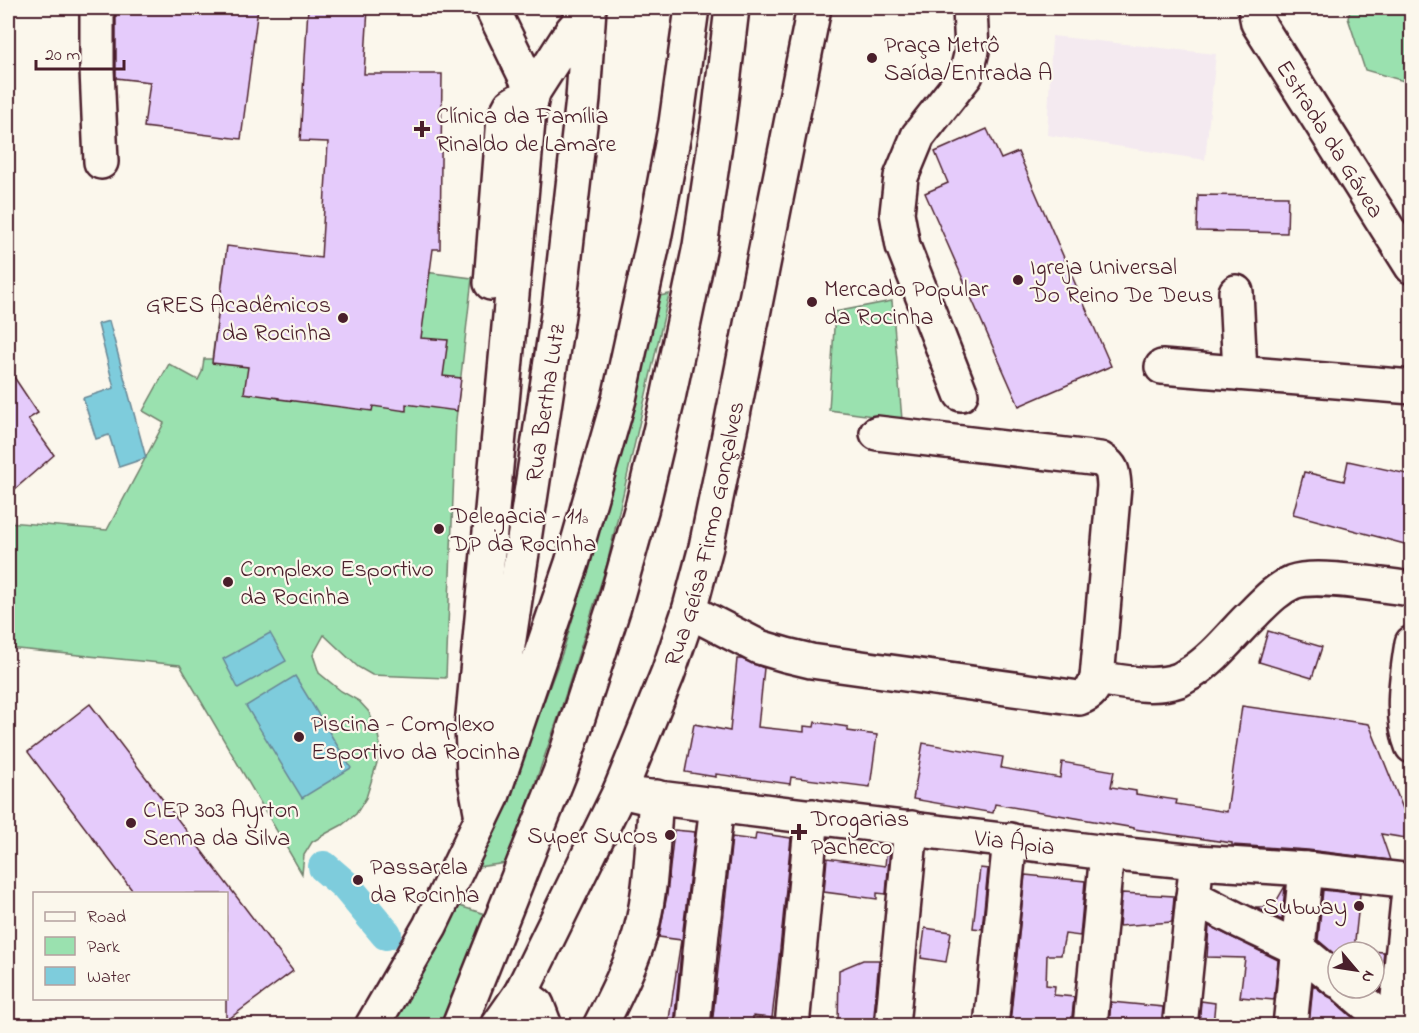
<svg xmlns="http://www.w3.org/2000/svg" width="1419" height="1033" font-family="'Indie Flower',sans-serif">
	<style>
		.built { fill: #f4eaf0 }
		.green { fill: #9ae1af; stroke: #72806d; stroke-width: 1.5 }
		.water { fill: #7eccdc; stroke: #698795; stroke-width: 1.5 }
		.lines { fill: none; stroke-linecap: round; stroke-linejoin: round }
		.canal { stroke: #7eccdc; stroke-width: 32 }
		.building { fill: #e5cbfb; stroke: #4a1f2b; stroke-width: 1.5 }
		.minor-casing { stroke: #4a1f2b; stroke-width: 38 }
		.major-casing { stroke: #4a1f2b; stroke-width: 38 }
		.highway-casing { stroke: #4a1f2b; stroke-width: 38 }
		.minor { stroke: #fbf7ec; stroke-width: 33 }
		.major { stroke: #fbf7ec; stroke-width: 33 }
		.highway { stroke: #fbf7ec; stroke-width: 33 }
		.poi-dot { fill: #4a1f2b; stroke: #fbf7ec; stroke-width: 2 }
		.labels { text-anchor: middle; stroke-width: 4.5; stroke-linejoin: round; paint-order: stroke }
		.poi-label { font-size: 24px; fill: #4a1f2b; stroke: #fbf7ec; text-anchor: start }
		.street-label { font-size: 24px; fill: #4a1f2b; stroke: #fbf7ec }
	</style>
	<rect width="100%" height="100%" fill="#fbf7ec"/>
	<filter id="ink" filterUnits="userSpaceOnUse"><feTurbulence type="fractalNoise" baseFrequency=".0167" numOctaves="2"/><feDisplacementMap in="SourceGraphic" scale="12" xChannelSelector="R" yChannelSelector="G"/><feConvolveMatrix kernelMatrix="1 2 1 2 8 2 1 2 1" color-interpolation-filters="sRGB"/></filter>
	<g filter="url(#ink)">
		<polygon class="built" points="1052,36 1216,54 1205,160 1047,135"/>
		<g class="green">
			<polygon points="1351,8 1411,8 1411,83 1365,70 1348,18"/>
			<polygon points="227,247 472,278 456,420 446,678 372,675 358,667 324,635 313,655 319,673 341,691 359,701 369,712 378,735 381,750 366,798 356,814 342,825 327,833 312,842 304,855 302,874 180,665 8,648 8,522 107,530 164,423 143,411 169,364 198,380 202,372 204,359 212,359"/>
			<polygon points="669,294 607,564 559,715 507,863 477,867 522,760 563,651 613,484 660,296"/>
			<polygon points="892,301 902,420 829,410 835,312"/>
			<polygon points="456,905 485,914 441,1025 388,1026"/>
		</g>
		<g class="water">
			<polygon points="109,321 146,458 119,467 109,435 96,439 83,398 114,388 98,324"/>
			<polygon points="270,633 286,661 238,688 223,659"/>
			<polygon points="295,676 351,768 302,798 246,706"/>
		</g>
		<g class="lines">
			<polyline class="canal" points="324,867 346,886 386,934"/>
		</g>
		<g class="building">
			<polygon points="116,8 258,8 241,139 144,127 150,82 116,78"/>
			<polygon points="308,8 368,8 364,74 442,74 440,249 433,249 421,338 448,340 443,376 461,378 457,411 406,404 406,411 373,406 372,411 279,399 279,398 244,393 248,367 212,363 227,246 321,258 328,142 300,141"/>
			<polygon points="987,129 1001,159 1018,152 1111,366 1019,406 925,193 948,183 935,152"/>
			<polygon points="1198,195 1288,196 1287,233 1197,231"/>
			<polygon points="8,368 38,413 28,419 54,455 8,495"/>
			<polygon points="1348,461 1412,475 1412,546 1293,514 1304,472 1344,481"/>
			<polygon points="1268,631 1322,647 1312,678 1259,662"/>
			<polygon points="737,659 742,659 764,668 758,727 804,732 804,726 814,727 815,722 848,727 848,731 877,735 870,787 791,777 790,784 716,774 716,777 685,772 694,724 730,731"/>
			<polygon points="90,704 293,971 226,1021 226,894 135,894 28,752"/>
			<polygon points="1242,706 1369,724 1404,811 1412,813 1412,839 1381,834 1390,860 1308,850 1232,845 1232,843 1134,829 1134,828 995,804 993,813 913,799 923,743 1003,757 1001,768 1060,778 1062,762 1114,771 1111,787 1136,791 1136,794 1177,800 1176,804 1227,812"/>
			<polygon points="674,830 695,832 683,930 674,1026 668,1026 681,940 659,937 667,895"/>
			<polygon points="756,833 791,838 780,949 772,1018 753,1016 753,1026 712,1026 732,837 755,840"/>
			<polygon points="887,847 890,847 886,894 877,893 877,899 824,892 827,858 885,866"/>
			<polygon points="980,868 988,869 982,929 973,928"/>
			<polygon points="1025,875 1085,881 1080,936 1065,934 1061,955 1047,955 1046,985 1055,986 1054,995 1074,997 1071,1026 1018,1026 1010,1024"/>
			<polygon points="1285,886 1282,920 1255,907 1273,907"/>
			<polygon points="1323,890 1360,894 1354,950 1384,952 1380,991 1374,986 1374,952 1338,952 1338,957 1318,940"/>
			<polygon points="1122,893 1174,896 1172,922 1119,926"/>
			<polygon points="1209,926 1278,960 1274,1000 1240,997 1245,958 1207,957"/>
			<polygon points="925,928 951,932 946,962 921,958"/>
			<polygon points="863,960 879,960 873,1026 838,1026 839,970"/>
			<polygon points="1313,985 1326,995 1332,998 1335,1002 1362,1026 1309,1026"/>
			<polygon points="1201,1001 1215,1003 1213,1026 1199,1026"/>
			<polygon points="1111,1002 1163,1007 1161,1026 1109,1026"/>
		</g>
		<g class="lines">
			<defs>
				<g id="minor">
					<polyline points="97,8 97,70 101,162"/>
					<path id="s1" d="M1255,8L1258,23L1412,267"/>
					<polyline points="491,283 504,118 511,105 533,92 572,31 588,12"/>
					<polyline points="1236,292 1240,373"/>
					<polyline points="1162,367 1412,387"/>
					<polyline points="961,394 903,246 897,213 901,177 918,136 966,75 972,51 970,8"/>
					<path d="M689,611L759,647L786,655L811,661L1079,698C1091,694 1093,690 1097,678L1114,486C1113,472 1113,467 1100,459L877,433"/>
					<path d="M1412,643C1407,674 1400,717 1412,746"/>
					<path d="M1097,678C1123,682 1154,689 1179,680C1183,678 1187,675 1191,673C1216,657 1233,633 1254,613C1266,601 1277,589 1293,582C1317,573 1384,586 1412,589"/>
					<path id="s2" d="M620,791L642,796L1107,853L1197,862L1306,869L1412,881"/>
					<polyline points="482,817 474,774 472,726 529,111 533,92 492,8"/>
					<polyline points="1193,897 1240,921 1299,949 1338,981"/>
					<polyline points="1347,988 1392,1026"/>
					<polyline points="521,993 537,1005 545,1026"/>
					<path d="M600,1026C613,1000 627,974 636,947C652,901 652,844 656,797"/>
					<polyline points="693,1026 702,932 717,805"/>
					<polyline points="792,1026 812,816"/>
					<polyline points="892,1026 911,828"/>
					<polyline points="991,1026 1010,840"/>
					<polyline points="1090,1026 1107,853"/>
					<polyline points="1180,1026 1195,878"/>
					<polyline points="1290,1026 1306,869"/>
					<polyline points="1395,1026 1410,881"/>
				</g>
				<g id="major">
					<path id="s3" d="M494,773L501,692L559,308L583,99L589,8"/>
					<path id="s4" d="M498,1026L521,993L620,791L668,673L689,611L706,547L727,445L814,8"/>
				</g>
				<g id="highway">
					<polyline points="372,1026 430,926 492,797 572,563 619,399 654,239 676,123 692,8"/>
					<polyline points="459,1026 561,770 613,610 642,507 668,398 700,246 719,117 732,8"/>
				</g>
			</defs>
			<use href="#minor" class="minor-casing"/>
			<use href="#major" class="major-casing"/>
			<use href="#highway" class="highway-casing"/>
			<use href="#minor" class="minor"/>
			<use href="#major" class="major"/>
			<use href="#highway" class="highway"/>
		</g>
	</g>
	<g class="poi-dot">
		<circle cx="872" cy="58" r="6"/>
		<path d="M419 120h6v6h6v6h-6v6h-6v-6h-6v-6h6z"/>
		<circle cx="1018" cy="280" r="6"/>
		<circle cx="812" cy="302" r="6"/>
		<circle cx="343" cy="318" r="6"/>
		<circle cx="439" cy="529" r="6"/>
		<circle cx="228" cy="582" r="6"/>
		<circle cx="299" cy="737" r="6"/>
		<circle cx="131" cy="823" r="6"/>
		<path d="M796 823h6v6h6v6h-6v6h-6v-6h-6v-6h6z"/>
		<circle cx="670" cy="835" r="6"/>
		<circle cx="358" cy="880" r="6"/>
		<circle cx="1359" cy="906" r="6"/>
	</g>
	<g class="labels">
		<g class="poi-label">
			<text x="884" y="52">Praça Metrô<tspan x="884" dy="28">Saída/Entrada A</tspan></text>
			<text x="436" y="123">Clínica da Família<tspan x="436" dy="28">Rinaldo de Lamare</tspan></text>
			<text x="1030" y="274">Igreja Universal<tspan x="1030" dy="28">Do Reino De Deus</tspan></text>
			<text x="824" y="296">Mercado Popular<tspan x="824" dy="28">da Rocinha</tspan></text>
			<text x="331" y="312" text-anchor="end">GRES Acadêmicos<tspan x="331" dy="28">da Rocinha</tspan></text>
			<text x="451" y="523">Delegacia - 11ª<tspan x="451" dy="28">DP da Rocinha</tspan></text>
			<text x="240" y="576">Complexo Esportivo<tspan x="240" dy="28">da Rocinha</tspan></text>
			<text x="311" y="731">Piscina - Complexo<tspan x="311" dy="28">Esportivo da Rocinha</tspan></text>
			<text x="143" y="817">CIEP 303 Ayrton<tspan x="143" dy="28">Senna da Silva</tspan></text>
			<text x="811" y="826">Drogarias<tspan x="811" dy="28">Pacheco</tspan></text>
			<text x="658" y="843" text-anchor="end">Super Sucos</text>
			<text x="370" y="874">Passarela<tspan x="370" dy="28">da Rocinha</tspan></text>
			<text x="1347" y="914" text-anchor="end">Subway</text>
		</g>
		<g class="street-label">
			<text dy="8" stroke="none"><textPath href="#s1" startOffset="152">Estrada da Gávea</textPath></text>
			<text dy="8" stroke="none"><textPath href="#s3" startOffset="374">Rua Bertha Lutz</textPath></text>
			<text dy="8" stroke="none"><textPath href="#s4" startOffset="537">Rua Geísa Firmo Gonçalves</textPath></text>
			<text dy="8" stroke="none"><textPath href="#s2" startOffset="398">Via Ápia</textPath></text>
		</g>
	</g>
	<rect width="1419" height="1033" fill="none" stroke="#fbf7ec" stroke-width="30"/>
	<rect x="15" y="15" width="1389" height="1003" fill="none" stroke="#4a1f2b" stroke-width="2" filter="url(#ink)"/>
	<rect x="33" y="892" width="195" height="108" fill="#fbf7ec" stroke="#b4a19f" stroke-width="1.5"/>
	<rect x="45" y="912" width="30" height="9" fill="#fbf7ec" stroke="#b4a19f" stroke-width="1.5"/>
	<text x="87" y="922" font-size="18" fill="#4a1f2b">Road</text>
	<rect x="45" y="937" width="30" height="18" fill="#9ae1af" stroke="#b4a19f" stroke-width="1.5"/>
	<text x="87" y="952" font-size="18" fill="#4a1f2b">Park</text>
	<rect x="45" y="967" width="30" height="18" fill="#7eccdc" stroke="#b4a19f" stroke-width="1.5"/>
	<text x="87" y="982" font-size="18" fill="#4a1f2b">Water</text>
	<g transform="translate(1356 970) rotate(119)"><circle r="28" fill="#fbf7ec" stroke="#b4a19f" stroke-width="1.5"/>
	<path d="M0-4.5L10 22L0 15L-10 22Z" fill="#4a1f2b"/>
	<text y="-9" font-size="16" font-weight="bold" text-anchor="middle" fill="#4a1f2b">N</text>
	</g>
	<path d="M36 60v9h88v-9" fill="none" stroke="#4a1f2b" stroke-width="3"/>
	<text x="45" y="60" font-size="18" fill="#4a1f2b" stroke="#fbf7ec" stroke-width="4.5" paint-order="stroke">20 m</text>
</svg>
